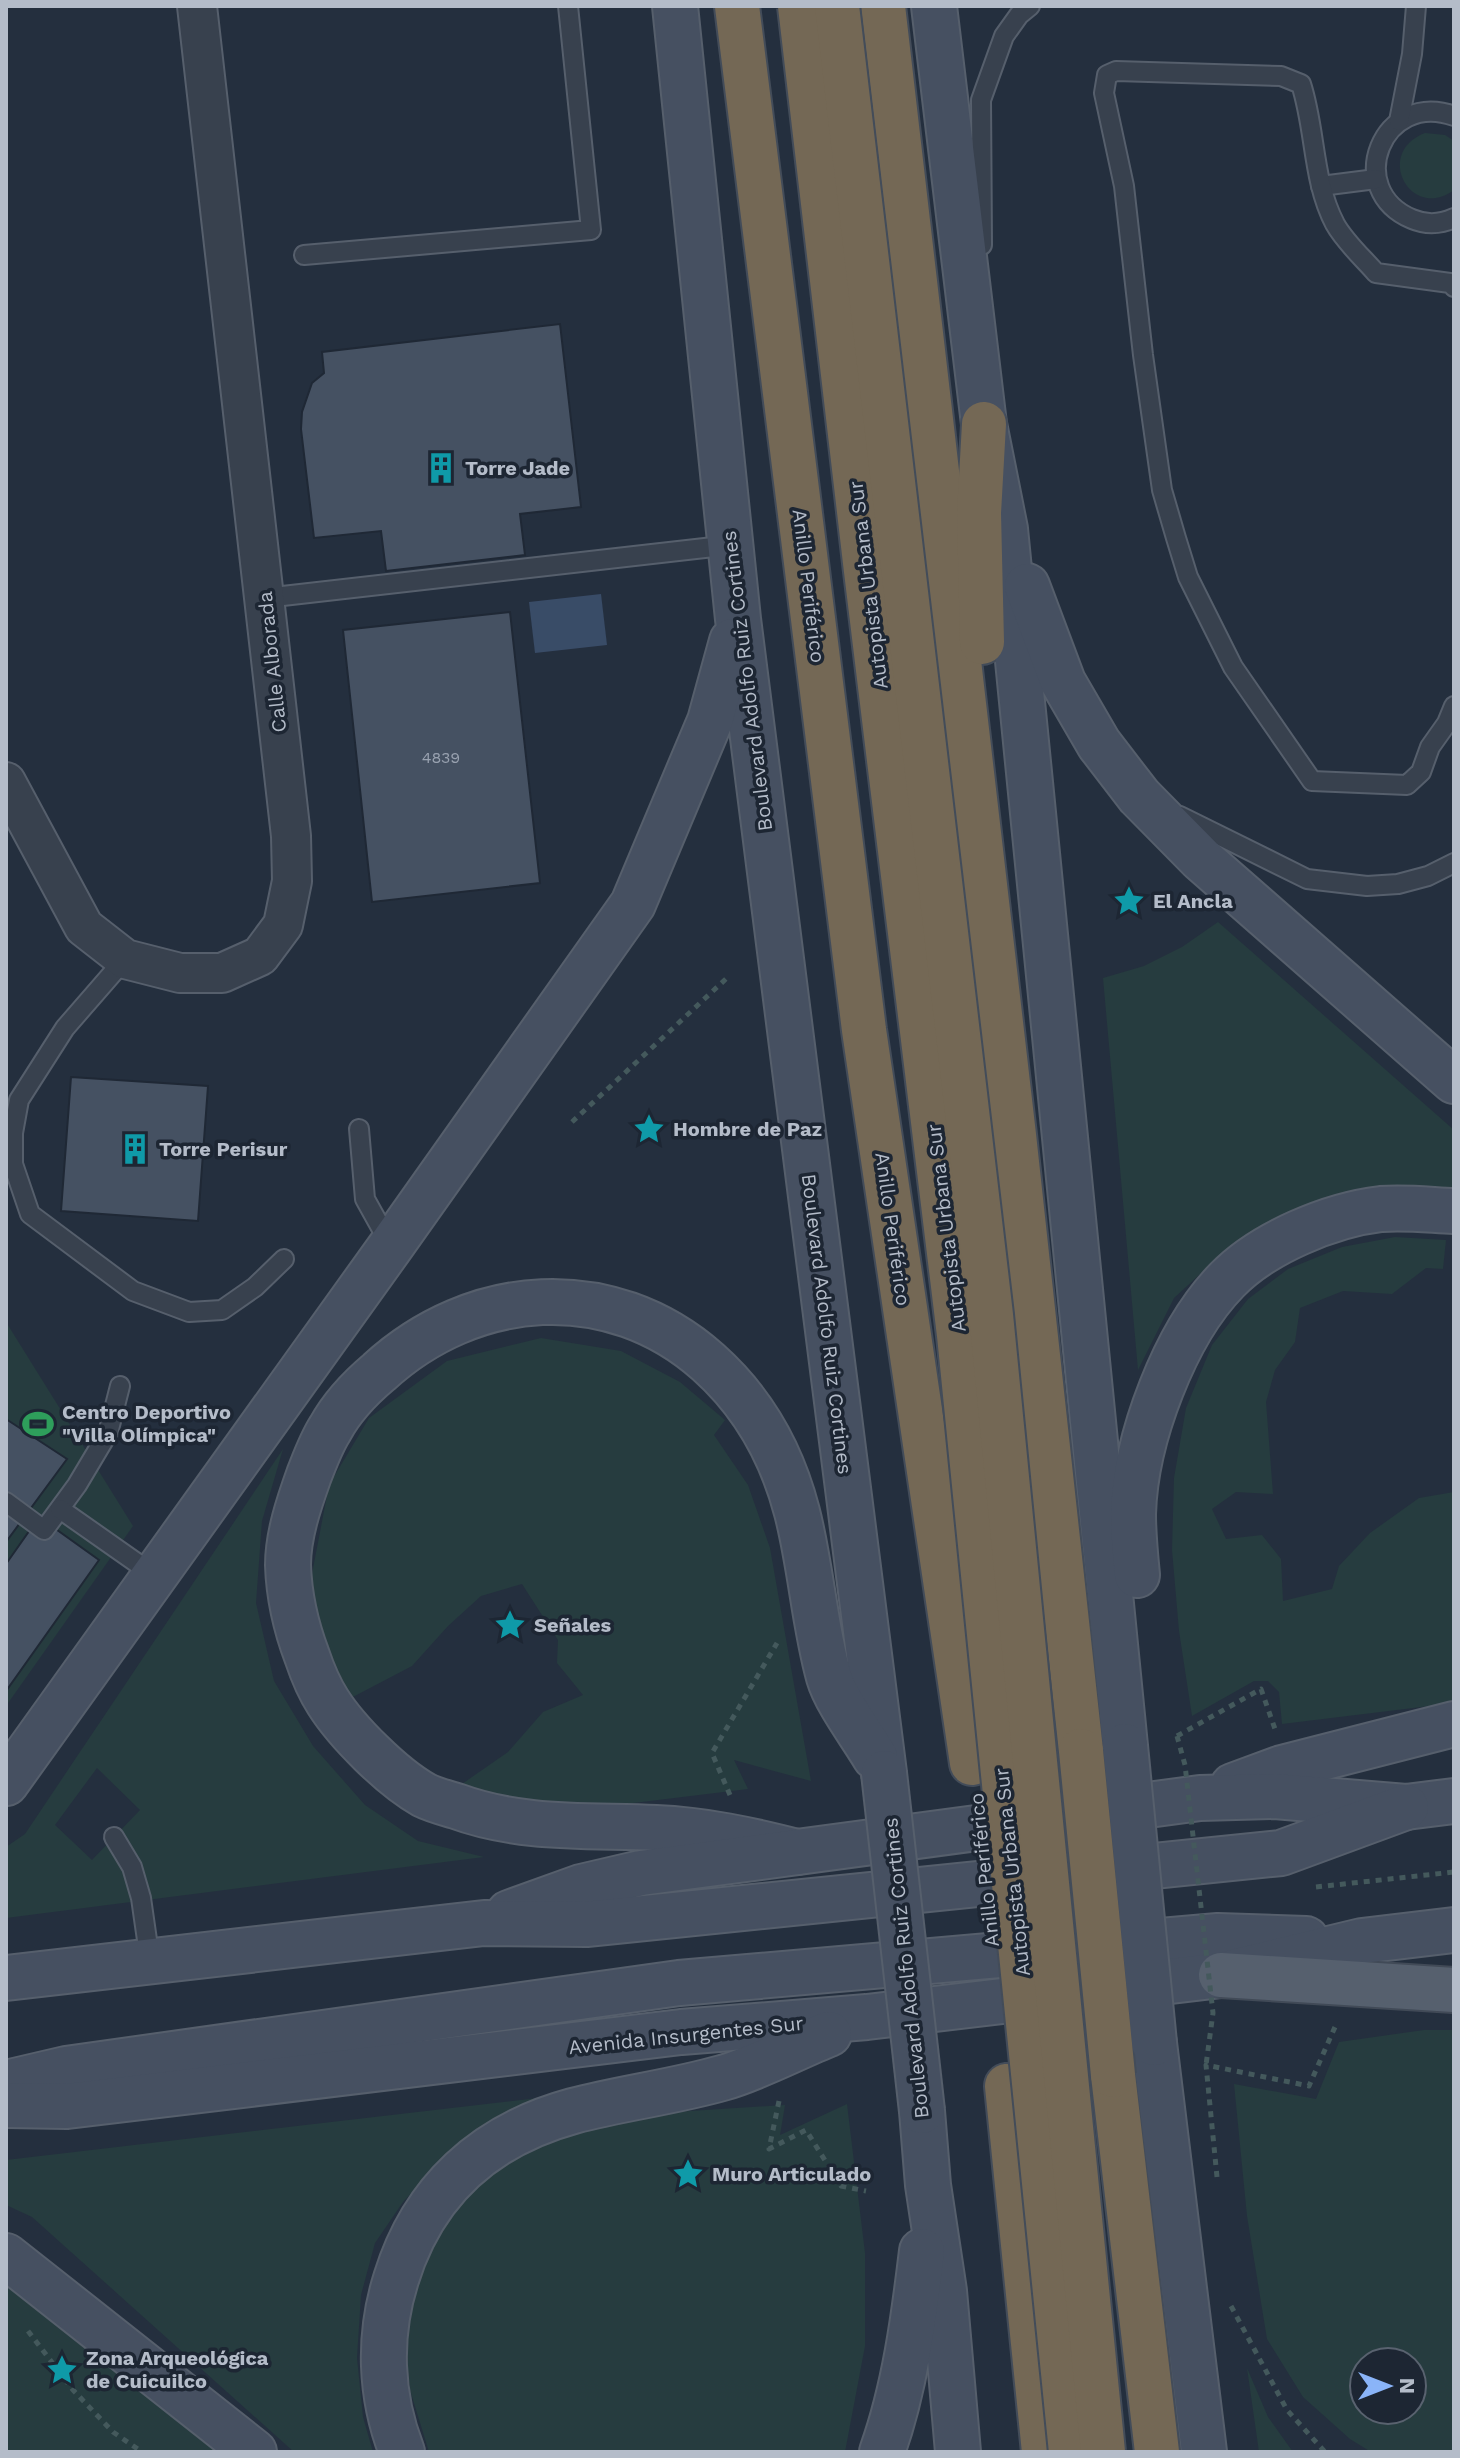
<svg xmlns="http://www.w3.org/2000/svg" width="1460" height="2458" font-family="'Work Sans',sans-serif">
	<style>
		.green { fill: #263c3f; fill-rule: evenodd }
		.water { fill: #394c67 }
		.building { fill: #455162; stroke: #1f2835; stroke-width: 2 }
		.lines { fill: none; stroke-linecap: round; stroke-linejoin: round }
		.service-casing { stroke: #565f6c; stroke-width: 22 }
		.minor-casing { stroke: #565f6c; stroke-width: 42 }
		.secondary-casing { stroke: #565f6c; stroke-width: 48 }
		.primary-casing { stroke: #414a57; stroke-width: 48 }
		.motorway-casing { stroke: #434c59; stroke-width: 48 }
		.path { stroke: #44595c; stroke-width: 5; stroke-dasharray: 6 6; stroke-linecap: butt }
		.service { stroke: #38414e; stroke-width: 18 }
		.minor { stroke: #38414e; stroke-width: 38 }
		.secondary { stroke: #465061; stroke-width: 44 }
		.primary { stroke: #56606e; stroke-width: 44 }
		.motorway { stroke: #746855; stroke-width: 44 }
		.secondary-bridge-casing { stroke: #565f6c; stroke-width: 48; stroke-linecap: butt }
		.motorway-bridge-casing { stroke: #434c59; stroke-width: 48; stroke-linecap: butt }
		.path-bridge { stroke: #44595c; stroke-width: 5; stroke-dasharray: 6 6; stroke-linecap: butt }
		.secondary-bridge { stroke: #465061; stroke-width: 44 }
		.motorway-bridge { stroke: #746855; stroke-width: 44 }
		.labels { text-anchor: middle; stroke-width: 7; stroke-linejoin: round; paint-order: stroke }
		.number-label { font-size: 16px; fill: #98a1af }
		.poi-label { font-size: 20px; font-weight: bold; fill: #b4bcc9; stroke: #1d2633; text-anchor: start }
		.street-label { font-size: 20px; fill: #b4bcc9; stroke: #1d2633 }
	</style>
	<rect width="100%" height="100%" fill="#242f3e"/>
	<g class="green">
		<path d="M1425,133L1445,135L1454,141V190C1411,222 1373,153 1425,133Z"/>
		<polygon points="1218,922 1454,1130 1454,1194 1302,1208 1222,1254 1174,1298 1138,1370 1103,978 1144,966 1182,947"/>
		<polygon points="1395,1237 1446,1240 1443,1269 1426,1268 1392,1294 1343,1291 1300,1308 1295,1342 1275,1370 1266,1402 1273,1494 1236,1492 1212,1509 1226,1539 1262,1535 1281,1559 1283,1601 1332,1589 1339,1566 1370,1533 1419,1498 1454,1492 1454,1703 1282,1724 1279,1692 1268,1681 1254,1681 1192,1716 1179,1631 1172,1550 1174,1478 1186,1408 1212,1345 1248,1299 1288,1269 1342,1247"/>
		<polygon points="6,1322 133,1526 6,1706"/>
		<polygon points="541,1338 621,1351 680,1382 725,1420 714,1435 748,1485 770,1548 811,1781 734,1760 748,1789 617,1805 537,1806 449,1793 508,1752 543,1712 583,1695 557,1663 558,1640 522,1584 481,1596 448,1626 412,1666 349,1699 328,1669 311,1579 329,1485 369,1418 447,1361"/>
		<path d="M283,1449L262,1521L256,1603L274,1681L313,1746L365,1805L418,1841L484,1857L6,1918V1847L25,1834ZM97,1768L140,1810L92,1860L55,1825Z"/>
		<path d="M1424,2030H1454V2452H1371L1350,2439L1303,2397L1267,2339L1247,2216L1234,2084L1316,2099L1339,2042ZM1364,2362H1412V2410H1364Z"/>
		<polygon points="555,2096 437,2166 403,2202 375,2243 361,2295 357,2358 363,2417 373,2452 294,2452 32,2217 6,2205 6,2160"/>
		<polygon points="847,2104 865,2253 865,2346 845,2452 429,2452 410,2390 404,2331 430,2244 467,2189 527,2142 658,2113 785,2105 780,2135"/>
		<polygon points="6,2278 22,2288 216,2452 6,2452"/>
		<polygon points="1247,2368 1268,2417 1293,2452 1259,2452"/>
	</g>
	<polygon class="water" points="601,594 607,645 535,653 529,602"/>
	<g class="building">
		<polygon points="560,324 581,507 520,514 525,555 386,571 381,531 314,538 301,429 302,412 312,383 324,373 322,352"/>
		<polygon points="510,612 540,883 372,902 343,630"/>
		<polygon points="71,1077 208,1086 198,1221 61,1211"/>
		<polygon points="6,1419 67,1459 6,1542"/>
		<polygon points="39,1517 99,1560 6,1691 6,1564"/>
	</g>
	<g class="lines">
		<defs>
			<g id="service">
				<path d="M1454,116C1382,90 1343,190 1412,219C1426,225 1441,224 1454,218"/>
				<polyline points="1399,121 1412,54 1416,6"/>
				<polyline points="1321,186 1376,179"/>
				<polyline points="982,245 981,100 1004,36 1019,15 1030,6"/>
				<polyline points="304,255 591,230 568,6"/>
				<path d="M1454,287L1450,283L1376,273C1363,258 1345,242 1335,224C1312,180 1316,130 1301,84L1281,76L1116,71L1107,75L1104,93L1124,186L1143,355L1162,490L1176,538L1188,577L1233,667L1312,781L1407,785L1421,772L1430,747L1447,723L1454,706"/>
				<polyline points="265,598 731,545"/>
				<polyline points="1180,816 1307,879 1367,886 1398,884 1428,876 1454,863"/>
				<polyline points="125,959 65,1028 19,1100 13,1133 13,1164 30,1214 133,1291 189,1312 222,1310 255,1287 284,1259"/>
				<polyline points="359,1129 365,1199 390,1244"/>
				<polyline points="6,1502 44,1530 77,1485 108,1433 120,1386"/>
				<polyline points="60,1509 154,1575"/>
				<polyline points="114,1837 132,1867 141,1898 150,1961"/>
			</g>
			<polyline id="minor" points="6,782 84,927 125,959 180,973 222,973 260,956 283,925 292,881 291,836 197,6"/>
			<g id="secondary">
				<polyline points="675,6 738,619 884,1773"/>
				<polyline points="934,6 984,424 1005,529 1125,1746"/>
				<polyline points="1027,586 1063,682 1099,744 1139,796 1201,859 1454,1081"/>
				<path d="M1137,1575C1135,1555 1133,1534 1133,1514C1135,1439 1175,1333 1227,1280C1263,1243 1330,1215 1381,1209C1405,1207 1430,1210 1454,1211"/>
				<polyline points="6,1783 391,1246 633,904 710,721 732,641"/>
				<polyline points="1233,1786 1282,1768 1454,1724"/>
				<path d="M797,1852C750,1840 704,1830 656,1828C588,1825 521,1830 456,1806C446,1803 434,1800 424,1795C392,1777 347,1732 328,1702C319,1688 312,1671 307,1656C296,1627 289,1596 288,1565C288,1535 299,1503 309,1475C315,1460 321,1443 330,1429C342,1407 360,1388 379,1372C473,1286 610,1275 708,1362C753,1402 782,1454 797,1512C811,1566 814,1623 829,1677C836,1701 862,1735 875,1757"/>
				<polyline points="509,1913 581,1887 641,1873 1200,1798 1275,1796 1406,1807 1454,1801"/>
				<polyline points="6,1978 484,1923 586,1924 1281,1853 1406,1807"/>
				<polyline points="1154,2043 1204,2452"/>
				<polyline points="6,2083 66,2069 679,1983 1218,1936 1306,1939"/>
				<polyline points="6,2105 67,2106 681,2032 867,2017 1221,1975 1362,1941 1454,1930"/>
				<polyline points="922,2111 928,2185 944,2291 958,2452"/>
				<polyline points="6,2256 254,2452"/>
				<path d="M402,2452C380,2396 378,2336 396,2279C423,2191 485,2135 573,2111C622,2098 673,2092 722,2078C755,2069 796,2047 829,2034"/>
				<path d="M882,2452C905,2388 914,2318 922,2251"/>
			</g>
			<polyline id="primary" points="1221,1975 1454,1990"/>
			<g id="motorway">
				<polyline points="737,6 864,1030 972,1763"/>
				<polyline points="883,6 1014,1135 1081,1751"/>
				<polyline points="982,642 979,513 984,424"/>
				<polyline points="1113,2075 1157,2452"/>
				<polyline points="1007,2086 1044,2452"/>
			</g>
		</defs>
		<use href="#service" class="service-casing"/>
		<use href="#minor" class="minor-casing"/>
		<use href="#secondary" class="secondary-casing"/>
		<use href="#primary" class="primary-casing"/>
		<use href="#motorway" class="motorway-casing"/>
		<g class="path">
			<polyline points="572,1122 728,977"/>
			<polyline points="1177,1736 1261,1689 1275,1729"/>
			<polyline points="730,1795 712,1753 777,1643"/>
			<polyline points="1316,1887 1454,1872"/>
			<polyline points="779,2101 769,2149 806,2130 841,2186 866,2191"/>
			<polyline points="1217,2177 1206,2065 1309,2086 1335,2027"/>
			<polyline points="1231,2306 1287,2410 1325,2452"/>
			<polyline points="28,2331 73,2390 113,2432 142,2452"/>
		</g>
		<use href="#service" class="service"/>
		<use href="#minor" class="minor"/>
		<use href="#secondary" class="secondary"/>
		<use href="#primary" class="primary"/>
		<use href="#motorway" class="motorway"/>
		<defs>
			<g id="secondary-bridge">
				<polyline points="1125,1746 1154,2043"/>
				<polyline points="884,1773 922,2111"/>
			</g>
			<g id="motorway-bridge">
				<polyline points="800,6 866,571 959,1335 1071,2452"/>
				<polyline points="837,6 991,1315 1103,2452"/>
				<polyline points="1081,1751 1113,2075"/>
			</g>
		</defs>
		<use href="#secondary-bridge" class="secondary-bridge-casing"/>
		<use href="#motorway-bridge" class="motorway-bridge-casing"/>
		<polyline class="path-bridge" points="1177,1736 1185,1765 1213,2013 1206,2065"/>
		<use href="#secondary-bridge" class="secondary-bridge"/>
		<use href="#motorway-bridge" class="motorway-bridge"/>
	</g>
	<defs>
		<symbol id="building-bare" viewBox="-9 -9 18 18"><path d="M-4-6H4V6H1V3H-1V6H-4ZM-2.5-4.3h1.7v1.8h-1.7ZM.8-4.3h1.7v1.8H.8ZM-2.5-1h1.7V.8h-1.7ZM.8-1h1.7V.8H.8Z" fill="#0f9aa8" stroke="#1d2633" stroke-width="2.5" paint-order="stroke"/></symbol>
		<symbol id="sight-bare" viewBox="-9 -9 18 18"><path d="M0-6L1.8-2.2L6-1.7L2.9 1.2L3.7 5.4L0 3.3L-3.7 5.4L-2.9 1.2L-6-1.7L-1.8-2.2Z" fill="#0f9aa8" stroke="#1d2633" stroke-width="2.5" paint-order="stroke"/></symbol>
		<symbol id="stadium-bare" viewBox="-9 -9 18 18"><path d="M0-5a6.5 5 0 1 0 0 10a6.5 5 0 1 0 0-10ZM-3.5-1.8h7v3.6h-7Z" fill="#2e9e5b" stroke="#1d2633" stroke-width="2.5" paint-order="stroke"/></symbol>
	</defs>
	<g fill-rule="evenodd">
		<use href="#building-bare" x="419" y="446" width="44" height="44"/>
		<use href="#sight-bare" x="1107" y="879" width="44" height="44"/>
		<use href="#sight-bare" x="627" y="1107" width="44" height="44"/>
		<use href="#building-bare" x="113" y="1127" width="44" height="44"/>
		<use href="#stadium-bare" x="16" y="1402" width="44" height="44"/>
		<use href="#sight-bare" x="488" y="1603" width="44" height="44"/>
		<use href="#sight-bare" x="666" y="2152" width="44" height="44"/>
		<use href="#sight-bare" x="40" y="2348" width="44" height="44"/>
	</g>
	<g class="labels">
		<g class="number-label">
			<text x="441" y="763">4839</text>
		</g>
		<g class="poi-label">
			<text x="465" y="475">Torre Jade</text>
			<text x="1153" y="908">El Ancla</text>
			<text x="673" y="1136">Hombre de Paz</text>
			<text x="159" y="1156">Torre Perisur</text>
			<text x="62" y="1419">Centro Deportivo<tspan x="62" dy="23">"Villa Olímpica"</tspan></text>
			<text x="534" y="1632">Señales</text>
			<text x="712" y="2181">Muro Articulado</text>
			<text x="86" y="2365">Zona Arqueológica<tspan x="86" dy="23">de Cuicuilco</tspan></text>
		</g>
		<g class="street-label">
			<text transform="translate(868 585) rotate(-97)" y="7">Autopista Urbana Sur</text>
			<text transform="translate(809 586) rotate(83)" y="7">Anillo Periférico</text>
			<text transform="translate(272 662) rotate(-96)" y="7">Calle Alborada</text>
			<text transform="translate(747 681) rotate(-97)" y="7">Boulevard Adolfo Ruiz Cortines</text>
			<text transform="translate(946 1228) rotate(-97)" y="7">Autopista Urbana Sur</text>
			<text transform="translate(893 1229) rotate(82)" y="7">Anillo Periférico</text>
			<text transform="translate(827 1324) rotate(83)" y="7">Boulevard Adolfo Ruiz Cortines</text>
			<text transform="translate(984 1870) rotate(-96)" y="7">Anillo Periférico</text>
			<text transform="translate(1012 1872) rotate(-96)" y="7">Autopista Urbana Sur</text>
			<text transform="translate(906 1968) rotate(-96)" y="7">Boulevard Adolfo Ruiz Cortines</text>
			<text transform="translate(686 2035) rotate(-6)" y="7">Avenida Insurgentes Sur</text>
		</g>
	</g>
	<rect width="1460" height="2458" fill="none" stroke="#b4bcc9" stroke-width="16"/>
	<g transform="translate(1388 2386) rotate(90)"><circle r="38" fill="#1d2633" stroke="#59626f" stroke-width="2"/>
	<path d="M0-6L14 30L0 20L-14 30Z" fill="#8ab4f8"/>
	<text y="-12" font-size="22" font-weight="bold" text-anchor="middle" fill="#b4bcc9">N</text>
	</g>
</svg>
